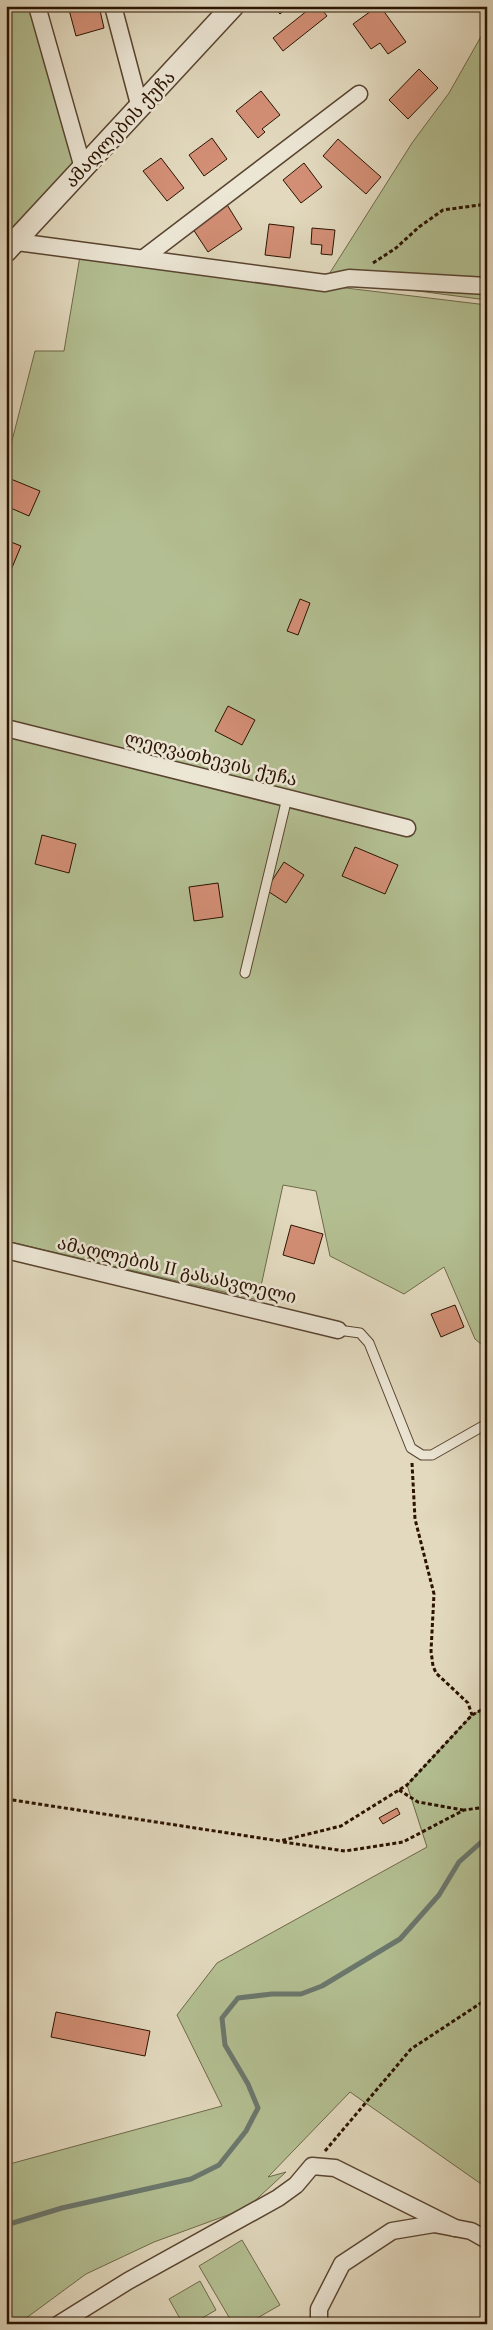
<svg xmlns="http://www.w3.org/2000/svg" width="493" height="2330" font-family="Cardo,'Noto Serif Georgian',serif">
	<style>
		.green { fill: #b3bf92; stroke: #6f6949 }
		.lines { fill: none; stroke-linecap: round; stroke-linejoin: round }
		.stream { stroke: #6b776d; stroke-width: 5 }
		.building { fill: #d38f76; stroke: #2b1300 }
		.service-casing { stroke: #594430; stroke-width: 11 }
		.minor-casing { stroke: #594430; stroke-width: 19 }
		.tertiary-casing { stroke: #594430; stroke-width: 24 }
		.path { stroke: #2b1300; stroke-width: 3; stroke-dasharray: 4 2.5; stroke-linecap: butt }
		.service { stroke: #ece6d5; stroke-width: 9 }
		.minor { stroke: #ece6d5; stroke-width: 16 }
		.tertiary { stroke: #ece6d5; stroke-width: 21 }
		.labels { text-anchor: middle; stroke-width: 5; stroke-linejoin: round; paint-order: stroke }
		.street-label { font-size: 18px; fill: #2b1300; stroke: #ece6d5 }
	</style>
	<rect width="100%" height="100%" fill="#e2d9be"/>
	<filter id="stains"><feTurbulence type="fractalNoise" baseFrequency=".004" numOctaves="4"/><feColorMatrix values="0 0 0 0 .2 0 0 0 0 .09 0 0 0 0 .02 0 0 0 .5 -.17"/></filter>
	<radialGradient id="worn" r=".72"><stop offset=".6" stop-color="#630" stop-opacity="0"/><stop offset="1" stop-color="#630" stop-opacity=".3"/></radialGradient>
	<g class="green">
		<polygon points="6,6 37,6 83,168 6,251"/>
		<polygon points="487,26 487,300 326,279 412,143 449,93"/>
		<polygon points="80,256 487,305 487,1349 475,1339 444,1267 404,1294 330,1256 316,1191 283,1185 258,1300 6,1241 6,464 35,351 64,351"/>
		<polygon points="487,1707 487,2183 484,2186 350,2092 268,2177 286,2172 247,2208 154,2242 86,2274 18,2324 6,2324 6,2165 222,2106 177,2015 217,1963 427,1847 407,1785 472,1715"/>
		<polygon points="242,2240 280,2305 247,2324 233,2324 199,2266"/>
		<polygon points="200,2281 216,2310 192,2324 183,2324 169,2299"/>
	</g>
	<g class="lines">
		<polyline class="stream" points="6,2225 62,2208 191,2179 219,2165 246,2131 258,2108 248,2084 225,2045 222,2018 238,1998 272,1994 301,1994 322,1986 400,1939 439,1895 459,1862 487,1837"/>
	</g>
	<g class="building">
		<polygon points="68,6 99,6 104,28 76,36"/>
		<polygon points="273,6 289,6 280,14"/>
		<polygon points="305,6 319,6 327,16 283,51 273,38 308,10"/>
		<polygon points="378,6 380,6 406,42 388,54 380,43 371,49 353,24"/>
		<polygon points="419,69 438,88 408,119 389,100"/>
		<polygon points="261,91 280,115 262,129 265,132 258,138 236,111"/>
		<polygon points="212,138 227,159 204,176 189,155"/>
		<polygon points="338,139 381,177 366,194 323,156"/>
		<polygon points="161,158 184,188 167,201 143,171"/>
		<polygon points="304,163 322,187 301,203 283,180"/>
		<polygon points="226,203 242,229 208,252 191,226"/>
		<polygon points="269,224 294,227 290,258 265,255"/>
		<polygon points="312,228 335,230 332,255 321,254 322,245 311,244"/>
		<polygon points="6,477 40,491 29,516 6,506"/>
		<polygon points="6,540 21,546 6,582"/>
		<polygon points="300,599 310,603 298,635 287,631"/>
		<polygon points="228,706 255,720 242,745 215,731"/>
		<polygon points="42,835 76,844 69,873 35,864"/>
		<polygon points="355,847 398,865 385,894 342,876"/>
		<polygon points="284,862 304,875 286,903 266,890"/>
		<polygon points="218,883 223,917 194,921 189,887"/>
		<polygon points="291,1225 323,1234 314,1264 283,1255"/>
		<polygon points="455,1305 464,1327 441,1337 431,1314"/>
		<polygon points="397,1808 400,1814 383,1824 379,1818"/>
		<polygon points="56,2012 150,2031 145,2056 51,2037"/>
	</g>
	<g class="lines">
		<defs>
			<g id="service">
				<polyline points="245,973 287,798"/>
				<polyline points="338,1330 360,1333 369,1343 411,1448 422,1455 432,1455 483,1426"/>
			</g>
			<g id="minor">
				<polyline points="37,6 83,168"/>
				<polyline points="113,6 140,108"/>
				<polyline points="17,242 325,283 349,278 487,286"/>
				<polyline points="145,257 359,94"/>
				<polyline points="6,728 407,828"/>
				<polyline points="6,1250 338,1330"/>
				<polyline points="59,2324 128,2281 278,2198 296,2185 312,2166 335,2168 455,2228"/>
				<polyline points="319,2324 319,2309 342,2264 392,2231 434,2224 471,2231 487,2240"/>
			</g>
			<polyline id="tertiary" points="6,251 233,6"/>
		</defs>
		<use href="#service" class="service-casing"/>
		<use href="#minor" class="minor-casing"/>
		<use href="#tertiary" class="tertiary-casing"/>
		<g class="path">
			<polyline points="373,263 396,248 419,227 443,210 487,204"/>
			<polyline points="412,1463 415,1519 434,1594 431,1651 433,1666 436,1673 468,1703 472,1715"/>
			<polyline points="399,1790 418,1802 463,1810"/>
			<polyline points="6,1799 280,1841 341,1826 407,1785 472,1715 487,1707"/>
			<polyline points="283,1842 345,1851 403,1842 464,1810 487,1807"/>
			<polyline points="485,1999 487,1991"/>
			<polyline points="325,2151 411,2049 487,1999"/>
		</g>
		<use href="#service" class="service"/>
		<use href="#minor" class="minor"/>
		<use href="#tertiary" class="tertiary"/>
	</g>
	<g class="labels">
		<g class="street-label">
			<text transform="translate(120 129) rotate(-47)" y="6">ამაღლების ქუჩა</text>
			<text transform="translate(211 759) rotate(14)" y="6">ლეღვათხევის ქუჩა</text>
			<text transform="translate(177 1270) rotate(13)" y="6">ამაღლების II გასასვლელი</text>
		</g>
	</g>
	<rect width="493" height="2330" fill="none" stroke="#e2d9be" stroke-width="25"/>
	<rect x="8" y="8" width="478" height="2315" fill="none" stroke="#2b1300" stroke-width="2.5"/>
	<rect x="12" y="12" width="468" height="2305" fill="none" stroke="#2b1300"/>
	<rect width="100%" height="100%" filter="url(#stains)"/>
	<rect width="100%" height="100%" fill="url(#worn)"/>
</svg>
